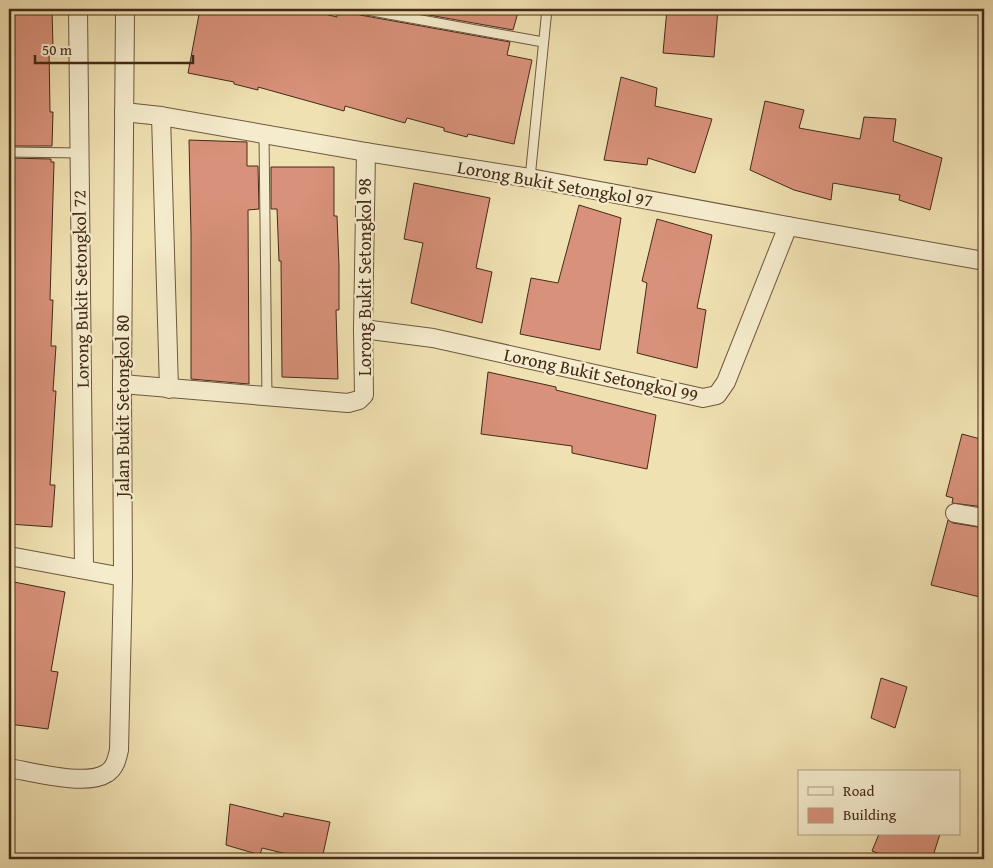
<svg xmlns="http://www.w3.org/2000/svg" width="993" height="868" font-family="'Gentium Book Plus',serif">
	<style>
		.building { fill: #d8917a; stroke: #442a18 }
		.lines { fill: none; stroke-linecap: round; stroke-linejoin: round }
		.service-casing { stroke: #6f583e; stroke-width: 11 }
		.minor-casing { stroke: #6f583e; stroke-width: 20 }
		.service { stroke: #f5eccd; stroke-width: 9 }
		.minor { stroke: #f5eccd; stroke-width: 18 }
		.labels { text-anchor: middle; stroke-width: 4.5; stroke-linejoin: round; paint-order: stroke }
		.street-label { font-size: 18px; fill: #442a18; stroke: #f5eccd }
	</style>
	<rect width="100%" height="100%" fill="#f0e1b2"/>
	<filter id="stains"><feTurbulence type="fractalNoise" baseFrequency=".004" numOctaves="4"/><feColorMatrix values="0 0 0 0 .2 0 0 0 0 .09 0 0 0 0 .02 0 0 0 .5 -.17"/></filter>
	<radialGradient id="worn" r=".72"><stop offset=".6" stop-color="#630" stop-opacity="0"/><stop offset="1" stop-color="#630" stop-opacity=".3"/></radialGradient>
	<g class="building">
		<polygon points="9,9 52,9 53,48 49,48 50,112 53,112 52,146 9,146"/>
		<polygon points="200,9 304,9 337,17 338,9 355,9 357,13 360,15 510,42 507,55 532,60 514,144 468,134 467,137 444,131 444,128 407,118 405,123 345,106 344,111 258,87 258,90 234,84 234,82 188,73"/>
		<polygon points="395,9 519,9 513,30"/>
		<polygon points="667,9 718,9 714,57 663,53"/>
		<polygon points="621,77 657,88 655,106 712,119 695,173 648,158 647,165 604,160"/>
		<polygon points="765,101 804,110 799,128 860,139 864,117 896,119 893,141 942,158 930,210 899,200 900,195 833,183 831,200 794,190 750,170"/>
		<polygon points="189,140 247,142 247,166 258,166 259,209 248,210 249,384 191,379 191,235"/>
		<polygon points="9,158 51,159 51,162 54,162 50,300 53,300 51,346 56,346 53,391 56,391 50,485 55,485 52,527 9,524"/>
		<polygon points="271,167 334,167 334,216 337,216 339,265 339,310 336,310 338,379 282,377 281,261 279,261 277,209 271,209"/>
		<polygon points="414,183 490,198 476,268 492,272 482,323 411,303 423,243 404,239"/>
		<polygon points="579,205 621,218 600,350 520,334 531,278 558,283"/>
		<polygon points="657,219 712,235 697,308 706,310 697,368 637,353 647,283 642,281"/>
		<polygon points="488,372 556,387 556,390 656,415 647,469 572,453 572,446 481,434"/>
		<polygon points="962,434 984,440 984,507 952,503 953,498 946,496"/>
		<polygon points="948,520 953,523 984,528 984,598 931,585"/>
		<polygon points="9,581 65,592 51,671 58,672 48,729 9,724"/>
		<polygon points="881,678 907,687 895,728 871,718"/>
		<polygon points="230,804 283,817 284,813 330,822 322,859 307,859 262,848 260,855 226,845"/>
		<polygon points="879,834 940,834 932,859 894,859 872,851"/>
	</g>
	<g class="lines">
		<defs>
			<g id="service">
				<polyline points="361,9 543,42"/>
				<polyline points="264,134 267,397"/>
				<polyline points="9,152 80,153"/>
				<polyline points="530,178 547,9"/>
			</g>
			<g id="minor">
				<polyline points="78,9 84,568"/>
				<polyline points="124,112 161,116 366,152 530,178 788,226 984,261"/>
				<polyline points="161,116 169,389"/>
				<polyline points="363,329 433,338 703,398 717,395 726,382 788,226"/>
				<polyline points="122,384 348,403 359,400 364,395 363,329 366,152"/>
				<polyline points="955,513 984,518"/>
				<polyline points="9,556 123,577"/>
				<path d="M9,768C33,772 87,787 107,773C115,768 117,759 119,750L123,577L122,384L125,9"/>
			</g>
		</defs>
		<use href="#service" class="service-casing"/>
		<use href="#minor" class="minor-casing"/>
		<use href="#service" class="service"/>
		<use href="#minor" class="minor"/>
	</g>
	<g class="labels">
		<g class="street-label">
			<text transform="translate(555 184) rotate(10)" y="6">Lorong Bukit Setongkol 97</text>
			<text transform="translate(365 277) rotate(-90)" y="6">Lorong Bukit Setongkol 98</text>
			<text transform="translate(81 289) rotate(-91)" y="6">Lorong Bukit Setongkol 72</text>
			<text transform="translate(601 375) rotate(12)" y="6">Lorong Bukit Setongkol 99</text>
			<text transform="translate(123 406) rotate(-90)" y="6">Jalan Bukit Setongkol 80</text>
		</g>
	</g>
	<rect width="993" height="868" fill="none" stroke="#f0e1b2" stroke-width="30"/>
	<rect x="10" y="10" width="973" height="848" fill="none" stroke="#442a18" stroke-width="2.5"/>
	<rect x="15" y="15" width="963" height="838" fill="none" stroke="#442a18"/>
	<rect x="798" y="770" width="162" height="65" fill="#f5eccd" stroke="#ae9e85"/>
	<rect x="808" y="787" width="25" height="8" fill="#f5eccd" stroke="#ae9e85"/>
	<text x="843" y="796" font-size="15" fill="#442a18">Road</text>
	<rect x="808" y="808" width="25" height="15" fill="#d8917a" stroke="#ae9e85"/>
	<text x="843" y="820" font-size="15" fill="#442a18">Building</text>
	<path d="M35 55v8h158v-8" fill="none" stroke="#442a18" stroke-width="2.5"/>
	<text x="42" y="55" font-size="15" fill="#442a18" stroke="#f5eccd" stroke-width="4" paint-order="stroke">50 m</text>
	<rect width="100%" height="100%" filter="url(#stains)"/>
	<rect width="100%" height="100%" fill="url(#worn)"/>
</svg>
